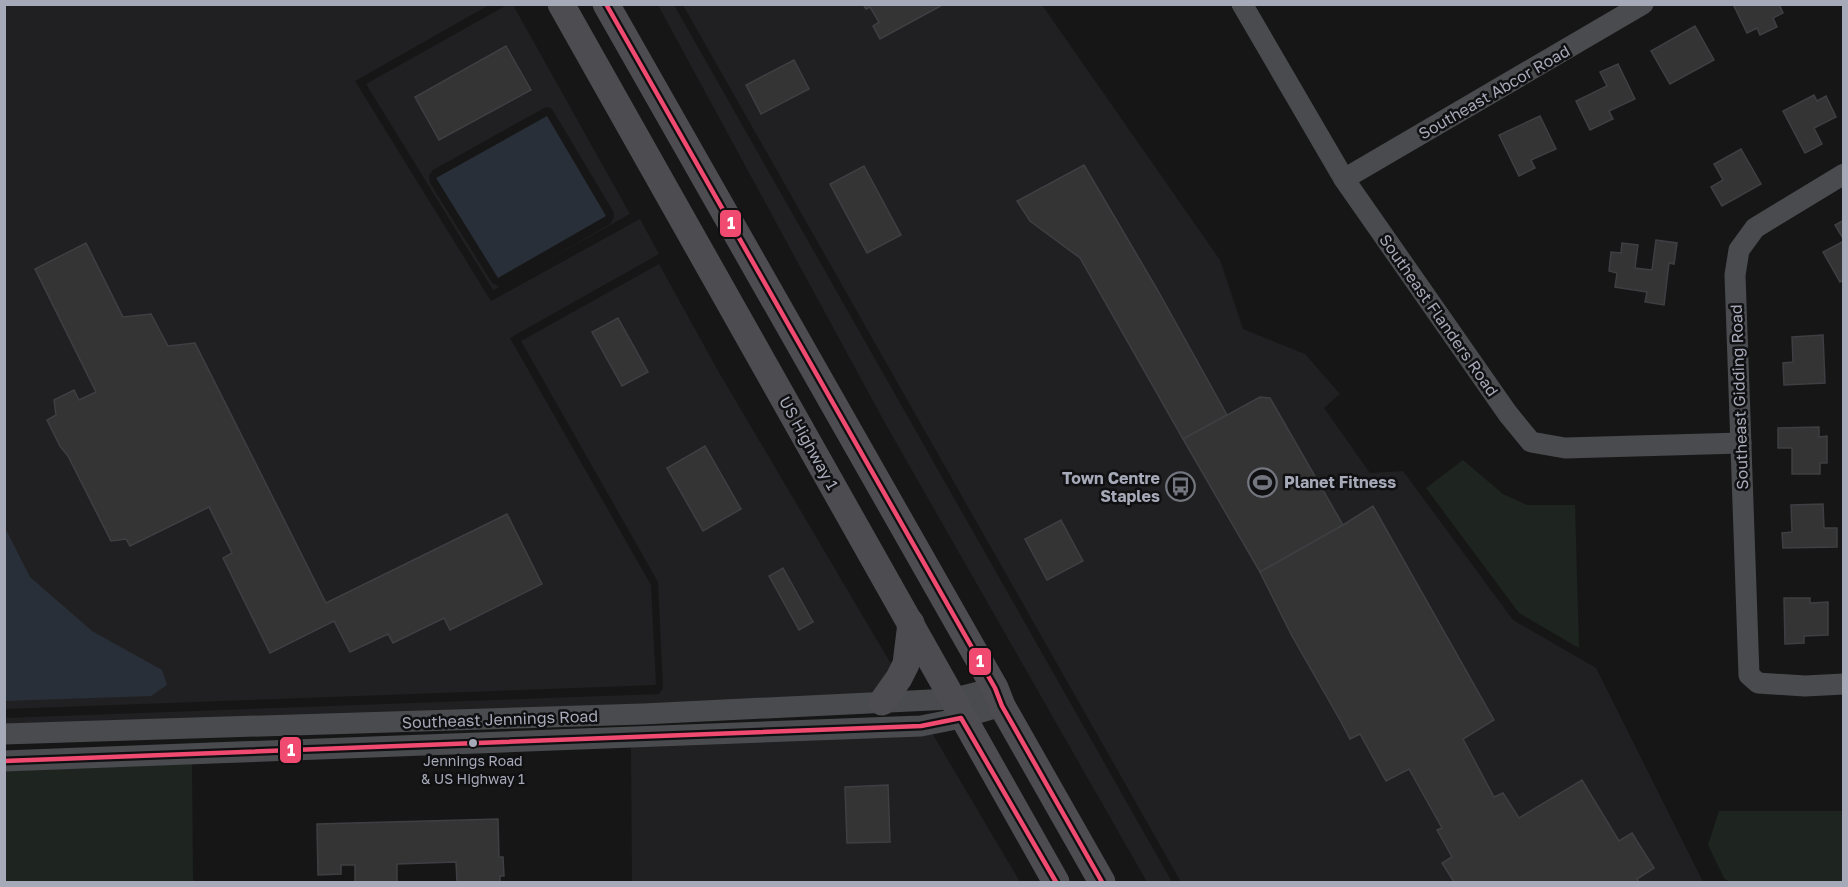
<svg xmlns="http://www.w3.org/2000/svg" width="1848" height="887" font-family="'Golos Text',sans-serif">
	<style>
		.built { fill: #202022 }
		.green { fill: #1e2520 }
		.water { fill: #292f38 }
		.building { fill: #343435; stroke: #3e3f42; stroke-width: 1.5 }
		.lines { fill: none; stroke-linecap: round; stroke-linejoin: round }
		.minor { stroke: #4a4b4f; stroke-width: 21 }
		.major { stroke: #4c4c51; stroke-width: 27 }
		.bus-1-casing { stroke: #101012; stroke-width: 9 }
		.bus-1 { stroke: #f04a71; stroke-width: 4.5 }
		.bus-dot { fill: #a6a9b7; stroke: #101012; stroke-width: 2 }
		.labels { text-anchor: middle; stroke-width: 5; stroke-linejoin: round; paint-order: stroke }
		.bus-label { font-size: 14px; fill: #a6a9b7; stroke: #101012 }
		.street-label { font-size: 16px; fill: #a6a9b7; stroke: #101012 }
		.poi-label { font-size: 16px; font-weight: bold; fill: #a6a9b7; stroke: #101012; text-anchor: end }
		.line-badge { stroke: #101012; stroke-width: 2 }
		.badge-label { font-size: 16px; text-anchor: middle; font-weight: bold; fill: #fff }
	</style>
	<rect width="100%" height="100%" fill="#161616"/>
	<g class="built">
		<polygon points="4,5 489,5 355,81 491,301 640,219 659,254 510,338 651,585 656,685 5,709"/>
		<polygon points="507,5 513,5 630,214 528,271 610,224 614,217 613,211 552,109 548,107 544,108 433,170 429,175 430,183 492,283 499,287 493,290 366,84"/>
		<polygon points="658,5 674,5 1172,882 1147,882 885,423"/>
		<polygon points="683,5 1042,5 1220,260 1243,329 1305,354 1340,394 1324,408 1370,473 1403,471 1513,620 1596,668 1703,882 1181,882"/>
		<polygon points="659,264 717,369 894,669 877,694 631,706 5,726 4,718 659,694 663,688 658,582 521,341"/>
		<polygon points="932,733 1020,882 632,882 631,747"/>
	</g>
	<g class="green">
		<polygon points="1463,460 1503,494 1527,505 1575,505 1579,648 1519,613 1426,488"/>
		<polygon points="192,764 193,882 5,882 4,770"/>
		<polygon points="1719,811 1843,811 1843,882 1729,882 1724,878 1708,845"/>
	</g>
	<g class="water">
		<polygon points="547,116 606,216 498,278 436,178"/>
		<polygon points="5,528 30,577 92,631 162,670 167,685 151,696 5,701"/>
	</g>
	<g class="building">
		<polygon points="863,4 944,4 880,39 873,26 879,22 870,7 866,9"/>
		<polygon points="1733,4 1779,4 1783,13 1773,18 1777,27 1760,35 1757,28 1747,33"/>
		<polygon points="1695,26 1714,60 1670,84 1651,51"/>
		<polygon points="506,46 531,90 439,140 415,97"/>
		<polygon points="794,60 809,89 761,114 746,85"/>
		<polygon points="1618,64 1635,99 1609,111 1613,119 1590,130 1576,101 1607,86 1600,72"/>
		<polygon points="1814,95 1817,101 1826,96 1836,117 1814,128 1822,144 1805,153 1783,111"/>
		<polygon points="1540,116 1556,149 1531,160 1535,168 1519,176 1499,135"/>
		<polygon points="1741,149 1761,184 1722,206 1711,187 1723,180 1714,164"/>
		<polygon points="1084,165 1157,289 1227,415 1183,439 1080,258 1030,221 1017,201"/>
		<polygon points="864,166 901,235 867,253 830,184"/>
		<polygon points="1844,220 1844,240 1835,225"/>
		<polygon points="1656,240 1677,243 1674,264 1669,263 1664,305 1645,302 1647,292 1615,287 1617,273 1609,271 1611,252 1621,253 1622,243 1638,245 1635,268 1652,270"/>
		<polygon points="1844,241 1844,280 1840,282 1823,252"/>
		<polygon points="86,243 123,317 151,314 168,346 195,343 326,603 507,514 542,584 450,630 444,618 393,643 388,634 350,652 334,621 270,653 223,558 232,553 209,507 130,546 126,539 111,541 68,456 60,446 47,420 56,415 54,400 74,390 79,400 96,392 35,269"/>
		<polygon points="618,318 648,372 622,386 592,332"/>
		<polygon points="1823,335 1825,383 1784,385 1783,363 1793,362 1792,337"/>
		<polygon points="1260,397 1270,398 1343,525 1260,572 1183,439"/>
		<polygon points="1819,427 1819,437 1827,436 1827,463 1820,463 1820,474 1792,474 1792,448 1778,448 1778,428"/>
		<polygon points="705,446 741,509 703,531 667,468"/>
		<polygon points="1823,504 1824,528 1837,528 1837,547 1783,548 1782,533 1792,532 1791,505"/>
		<polygon points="1373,506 1494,720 1463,739 1494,797 1503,793 1519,818 1582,780 1619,841 1632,833 1654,868 1637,879 1639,882 1454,882 1442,863 1452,857 1437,830 1442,828 1409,769 1386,781 1360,734 1350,739 1340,720 1292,636 1260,572 1343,525"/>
		<polygon points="1061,520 1083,561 1047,580 1025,539"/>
		<polygon points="783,568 813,622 799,630 769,576"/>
		<polygon points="1784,598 1810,598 1810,603 1828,602 1828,635 1804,636 1804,643 1785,644"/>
		<polygon points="888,785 890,842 847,843 845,787"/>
		<polygon points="498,819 499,857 503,857 504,876 500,876 500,882 457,882 456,862 397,864 397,882 355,882 355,865 341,865 341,874 318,875 317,824"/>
	</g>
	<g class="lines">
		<g class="minor">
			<polyline points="1242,4 1344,179 1508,414 1531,442 1565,448 1741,443"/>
			<polyline points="1844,174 1755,228 1739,250 1735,275 1749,675 1758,683 1805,686 1844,684"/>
			<polyline points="1344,179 1643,4"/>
			<polyline points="4,734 643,714 951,699 995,688"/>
			<polyline points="4,761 921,726 961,718 1002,706"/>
		</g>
		<g class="major">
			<polyline points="561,4 1056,882"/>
			<polyline points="606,4 995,688 1002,706 1102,882"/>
			<polyline points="882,702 899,678 906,664 911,623"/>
		</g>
		<defs>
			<g id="bus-1">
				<polyline points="606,4 995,688 1002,706 1102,882"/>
				<polyline points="4,761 921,726 961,718 1056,882"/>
			</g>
		</defs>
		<use href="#bus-1" class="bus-1-casing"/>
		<use href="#bus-1" class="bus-1"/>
	</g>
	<defs>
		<symbol id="stadium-ring" viewBox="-11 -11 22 22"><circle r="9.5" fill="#101012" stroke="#74767f" stroke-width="1.5"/><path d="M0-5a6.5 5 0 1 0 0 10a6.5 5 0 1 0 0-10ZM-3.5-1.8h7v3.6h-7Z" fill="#74767f"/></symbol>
		<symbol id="bus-ring" viewBox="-11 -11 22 22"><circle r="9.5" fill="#101012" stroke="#74767f" stroke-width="1.5"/><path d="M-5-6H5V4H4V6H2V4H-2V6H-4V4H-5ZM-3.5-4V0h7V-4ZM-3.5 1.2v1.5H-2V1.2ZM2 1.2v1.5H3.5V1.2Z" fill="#74767f"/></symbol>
	</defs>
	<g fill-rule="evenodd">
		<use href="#stadium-ring" x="1246" y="466" width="33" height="33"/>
		<use href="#bus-ring" x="1164" y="470" width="33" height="33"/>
	</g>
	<circle class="bus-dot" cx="473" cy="743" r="5"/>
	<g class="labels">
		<g class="bus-label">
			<text x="473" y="766">Jennings Road<tspan x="473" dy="18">&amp; US Highway 1</tspan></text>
		</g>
		<g class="street-label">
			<text transform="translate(1494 92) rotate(-30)" y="6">Southeast Abcor Road</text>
			<text transform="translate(1439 315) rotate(55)" y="6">Southeast Flanders Road</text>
			<text transform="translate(1739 397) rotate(-92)" y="6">Southeast Gidding Road</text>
			<text transform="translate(809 443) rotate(61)" y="6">US Highway 1</text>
			<text transform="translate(500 719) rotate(-2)" y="6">Southeast Jennings Road</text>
		</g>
		<g class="poi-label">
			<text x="1160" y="484">Town Centre<tspan x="1160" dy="18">Staples</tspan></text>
			<text x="1284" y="488" text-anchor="start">Planet Fitness</text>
		</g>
	</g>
	<g class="line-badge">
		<rect x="719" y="209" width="23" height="29" rx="6" fill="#f04a71"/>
		<rect x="968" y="647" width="24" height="29" rx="6" fill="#f04a71"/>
		<rect x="279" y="736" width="23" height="28" rx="6" fill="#f04a71"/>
	</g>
	<g class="badge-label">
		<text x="731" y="229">1</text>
		<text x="980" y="667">1</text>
		<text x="291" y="756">1</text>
	</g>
	<rect width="1848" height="887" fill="none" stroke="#a6a9b7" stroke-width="12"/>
</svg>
